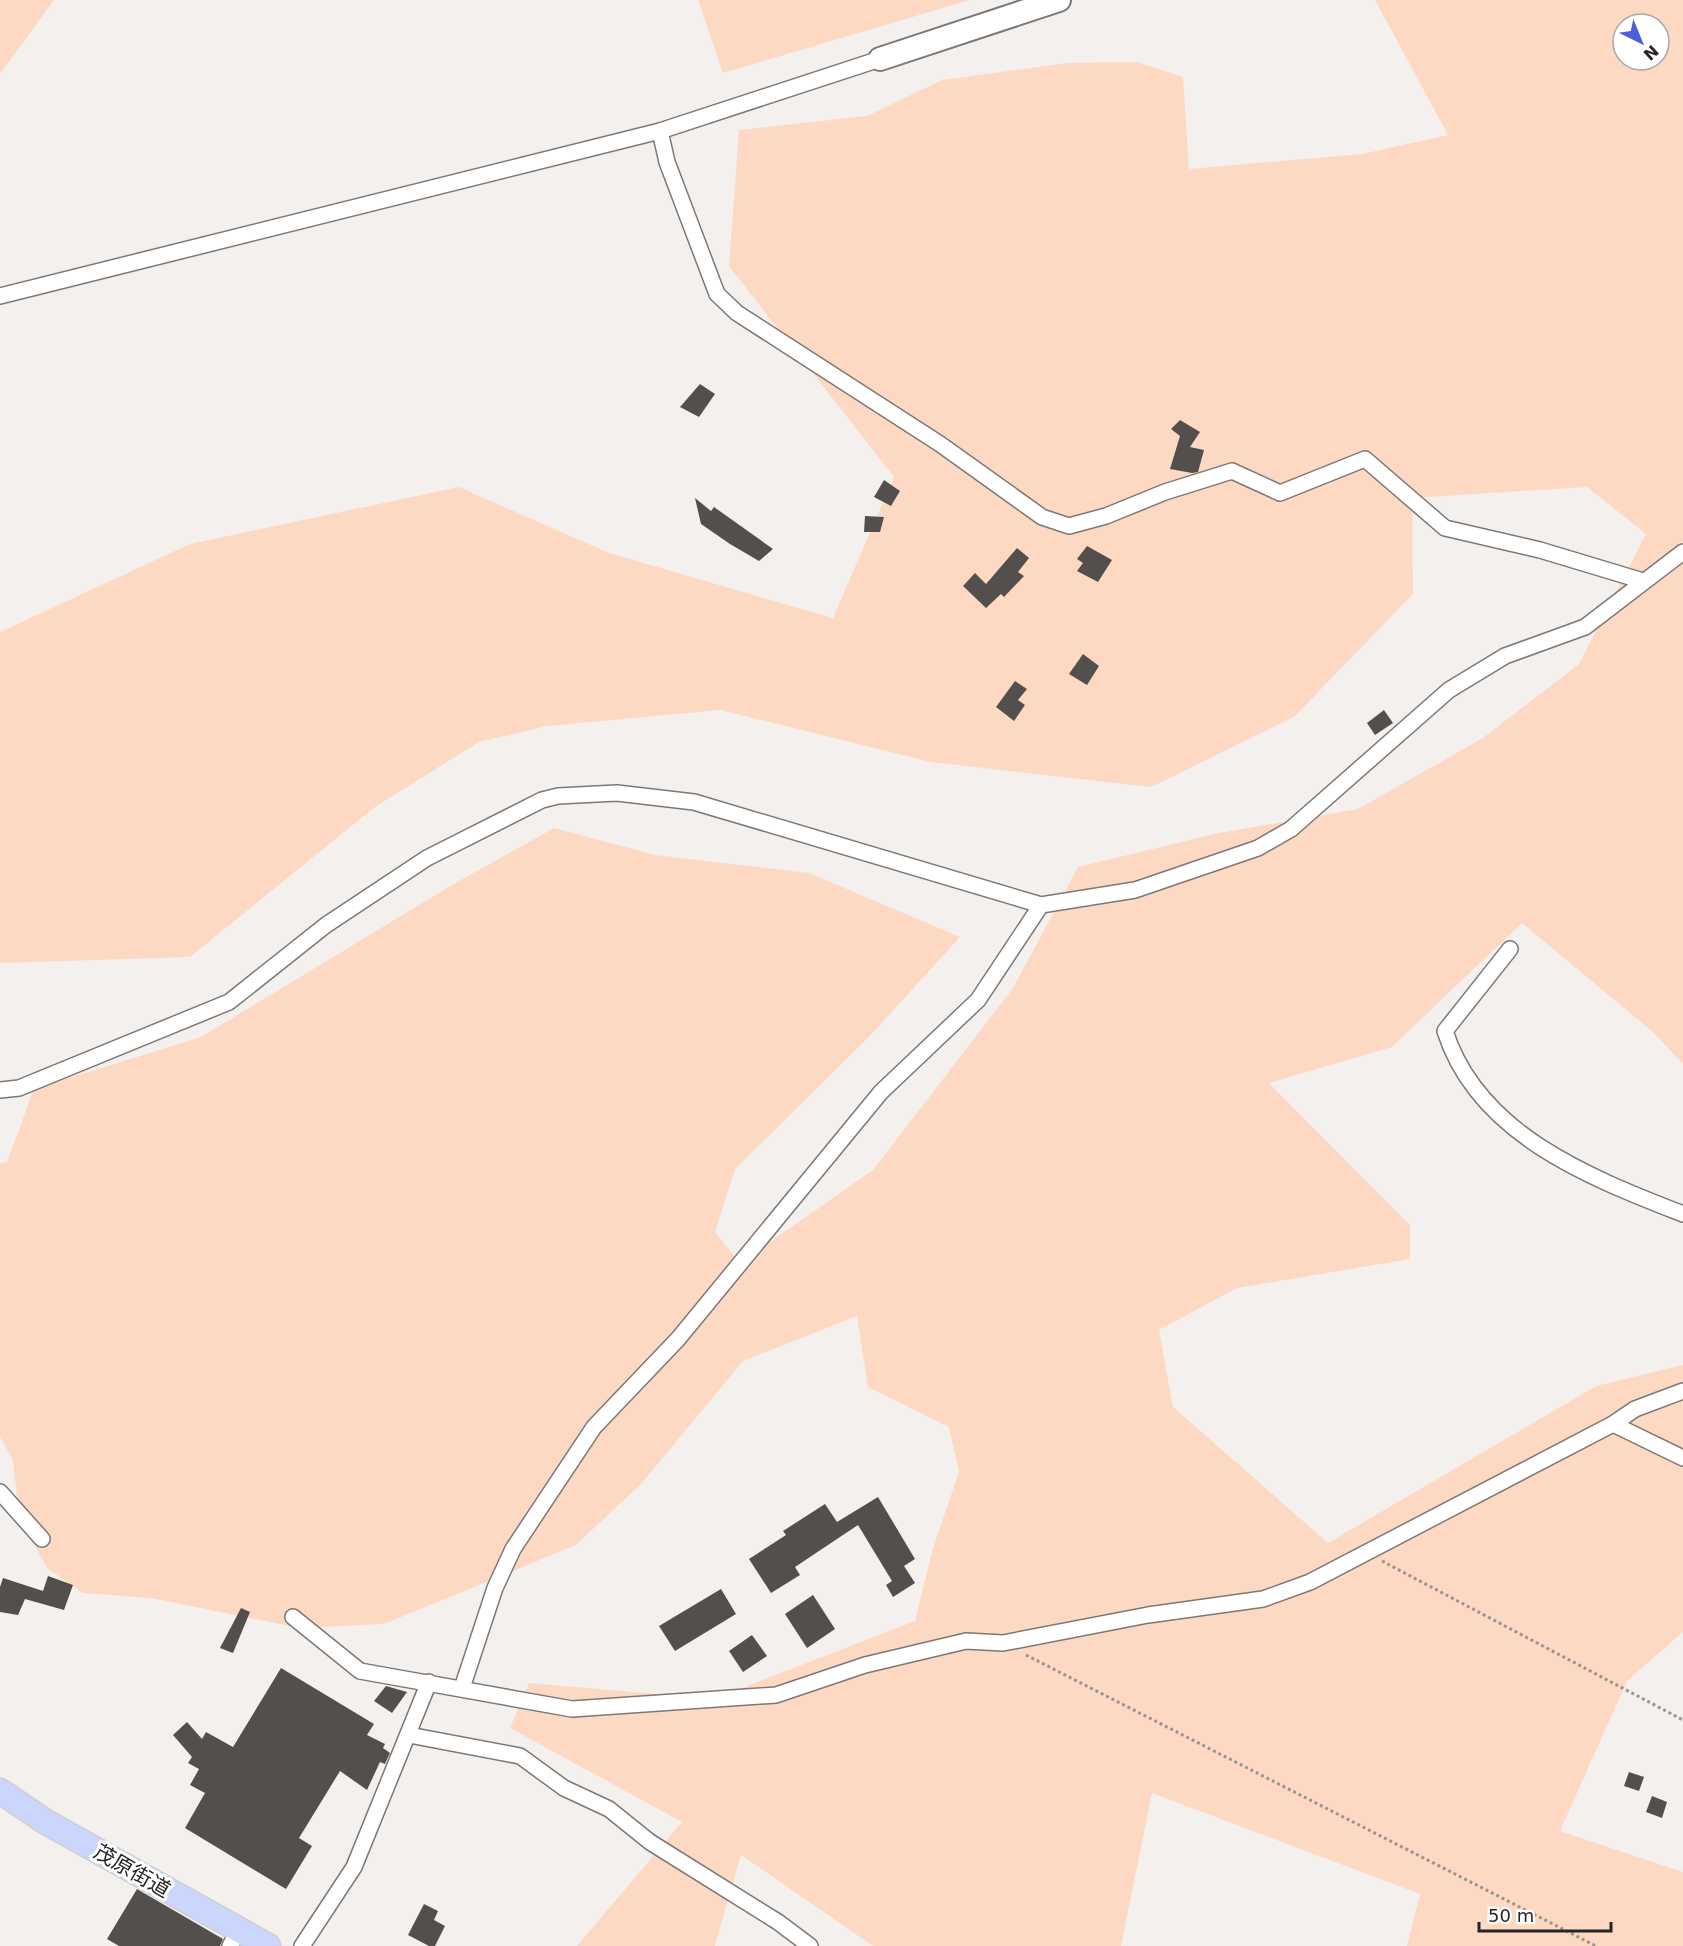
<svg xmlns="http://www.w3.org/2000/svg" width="1683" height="1946" font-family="'DejaVu Sans','Noto Sans JP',sans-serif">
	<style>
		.green { fill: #fdd9c4; fill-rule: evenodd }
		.building { fill: #534f4d }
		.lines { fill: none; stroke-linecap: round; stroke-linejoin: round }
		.street-casing { stroke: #7c7875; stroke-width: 18 }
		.secondary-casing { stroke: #7c7875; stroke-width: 26 }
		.primary-casing { stroke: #cfcfcf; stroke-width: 27 }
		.path { stroke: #989593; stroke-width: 3; stroke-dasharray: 3 3; stroke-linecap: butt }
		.street { stroke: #fff; stroke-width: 15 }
		.secondary { stroke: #fff; stroke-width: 22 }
		.primary { stroke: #cad6fb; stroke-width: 24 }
		.labels { text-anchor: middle; stroke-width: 6; stroke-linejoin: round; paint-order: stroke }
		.street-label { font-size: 21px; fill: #272524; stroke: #fff }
	</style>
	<rect width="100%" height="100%" fill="#f4f0ed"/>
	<g class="green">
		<polygon points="0,0 54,0 0,74"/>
		<polygon points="698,0 970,0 723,73"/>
		<path d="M1375,0H1683V1064L1653,1032L1522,923L1392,1047L1269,1083L1410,1225V1259L1237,1288L1159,1330L1173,1407L1328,1543L1596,1386L1683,1365V1632L1627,1681L1560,1831L1683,1872V1946H1407L1420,1894L1152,1793L1121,1946H873L741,1855L715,1946H577L682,1822L510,1728L529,1683L714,1699L915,1621L933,1548L959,1472L949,1427L868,1387L857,1316L743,1361L642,1483L576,1545L384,1624L300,1628L151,1598L83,1593L47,1568L19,1517L13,1461L0,1436V1163L7,1162L34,1089L201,1037L452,885L554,828L655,855L809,873L960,937L868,1038L735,1169L715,1232L740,1263L873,1170L1013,988L1078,867L1219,833L1358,809L1483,738L1579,664L1646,534L1587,487L1412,498L1413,594L1294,717L1151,787L931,762L720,710L547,726L479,742L375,807L190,957L0,963V632L190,544L459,487L609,553L833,618L894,477L729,266L739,130L867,116L942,80L1067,63L1137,62L1183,77L1189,169L1362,154L1448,135ZM1623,24H1659V60H1623Z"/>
	</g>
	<g class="building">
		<polygon points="700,384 715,394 699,417 680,407"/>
		<polygon points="1180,420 1200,432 1190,447 1204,450 1198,472 1192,473 1170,469 1180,436 1171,429"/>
		<polygon points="884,480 900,491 891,506 874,497"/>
		<polygon points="695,498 711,511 714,507 773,549 759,561 730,544 701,524"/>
		<polygon points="865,516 884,517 880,532 864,532"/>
		<polygon points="1087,546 1112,560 1098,582 1077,571 1083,563 1077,559"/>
		<polygon points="1017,548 1029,558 1018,572 1024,576 1004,597 1001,594 986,608 963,586 975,573 986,584"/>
		<polygon points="1083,654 1099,666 1087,685 1069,674"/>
		<polygon points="1015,681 1027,689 1018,700 1025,705 1014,721 996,707"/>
		<polygon points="1384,710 1393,723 1375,735 1367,723"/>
		<polygon points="878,1497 915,1559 904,1566 915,1583 893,1597 886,1585 892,1581 858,1525 795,1567 800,1575 771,1593 749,1559 786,1535 783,1531 825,1504 837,1522"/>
		<polygon points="48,1576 73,1585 64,1610 25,1599 18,1615 0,1612 0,1587 3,1578 43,1591"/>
		<polygon points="721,1589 736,1614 675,1651 659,1626"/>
		<polygon points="813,1595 835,1629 807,1648 785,1614"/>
		<polygon points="241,1608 250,1612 233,1653 220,1648"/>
		<polygon points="752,1635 767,1656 743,1672 729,1651"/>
		<polygon points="281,1668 374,1724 367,1735 385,1744 383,1748 390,1753 385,1764 380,1762 367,1790 340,1771 299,1838 312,1846 286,1889 185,1828 205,1793 190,1785 199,1769 188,1763 192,1757 173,1735 187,1722 202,1739 206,1732 233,1747"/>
		<polygon points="386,1686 407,1692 392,1713 374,1701"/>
		<polygon points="1629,1772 1644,1777 1639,1791 1624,1786"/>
		<polygon points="1652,1796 1667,1802 1662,1818 1646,1812"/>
		<polygon points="137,1889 223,1939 220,1946 119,1946 107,1939"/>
		<polygon points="424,1904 438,1911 434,1920 445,1926 435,1946 429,1946 408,1935"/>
	</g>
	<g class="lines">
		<defs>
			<g id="street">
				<polyline points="660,131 667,162 717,294 737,313 940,444 1042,517 1069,526 1106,516 1165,492 1232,471 1280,493 1365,459 1445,528 1540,550 1643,581"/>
				<polyline points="0,296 660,131 880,59"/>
				<path d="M1510,949L1445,1031C1478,1135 1591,1178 1683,1214"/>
				<polyline points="0,1090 19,1088 229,1002 326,925 427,858 542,800 558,796 617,793 694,802 1041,905 1135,890 1258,848 1291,829 1449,690 1505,656 1585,627 1683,552"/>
				<polyline points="1613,1424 1635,1409 1683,1391"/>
				<polyline points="0,1492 42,1539"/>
				<polyline points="293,1617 360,1671 572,1709 776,1695 865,1665 966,1641 1003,1643 1148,1615 1263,1599 1310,1582 1613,1424 1683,1458"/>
				<polyline points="462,1688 495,1588 513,1549 594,1427 678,1339 881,1092 978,1000 1041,905"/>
				<polyline points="409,1735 520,1756 564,1788 609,1809 650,1842 778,1922 810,1946"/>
				<polyline points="230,1946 238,1931"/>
				<polyline points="302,1946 354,1867 429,1682"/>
			</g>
			<polyline id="secondary" points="880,59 1059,0"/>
			<polyline id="primary" points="0,1791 46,1822 268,1946"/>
		</defs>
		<use href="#street" class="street-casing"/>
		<use href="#secondary" class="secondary-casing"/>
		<use href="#primary" class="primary-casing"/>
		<g class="path">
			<polyline points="1382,1561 1683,1720"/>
			<polyline points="1026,1655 1596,1946"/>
		</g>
		<use href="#street" class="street"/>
		<use href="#secondary" class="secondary"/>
		<use href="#primary" class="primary"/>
	</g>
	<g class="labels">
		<g class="street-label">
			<text transform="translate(132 1871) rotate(30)" y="7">茂原街道</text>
		</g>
	</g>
	<g transform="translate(1641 42) rotate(137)"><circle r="28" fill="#ffffff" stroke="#a9a8a7" stroke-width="1.5"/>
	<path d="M0-4.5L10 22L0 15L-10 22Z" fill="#4a60d5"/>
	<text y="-9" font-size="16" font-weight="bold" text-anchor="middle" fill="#272524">N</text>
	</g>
	<path d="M1479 1922v9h132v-9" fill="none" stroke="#272524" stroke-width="3"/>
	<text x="1488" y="1922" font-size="18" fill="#272524" stroke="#ffffff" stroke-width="4.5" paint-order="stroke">50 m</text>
</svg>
